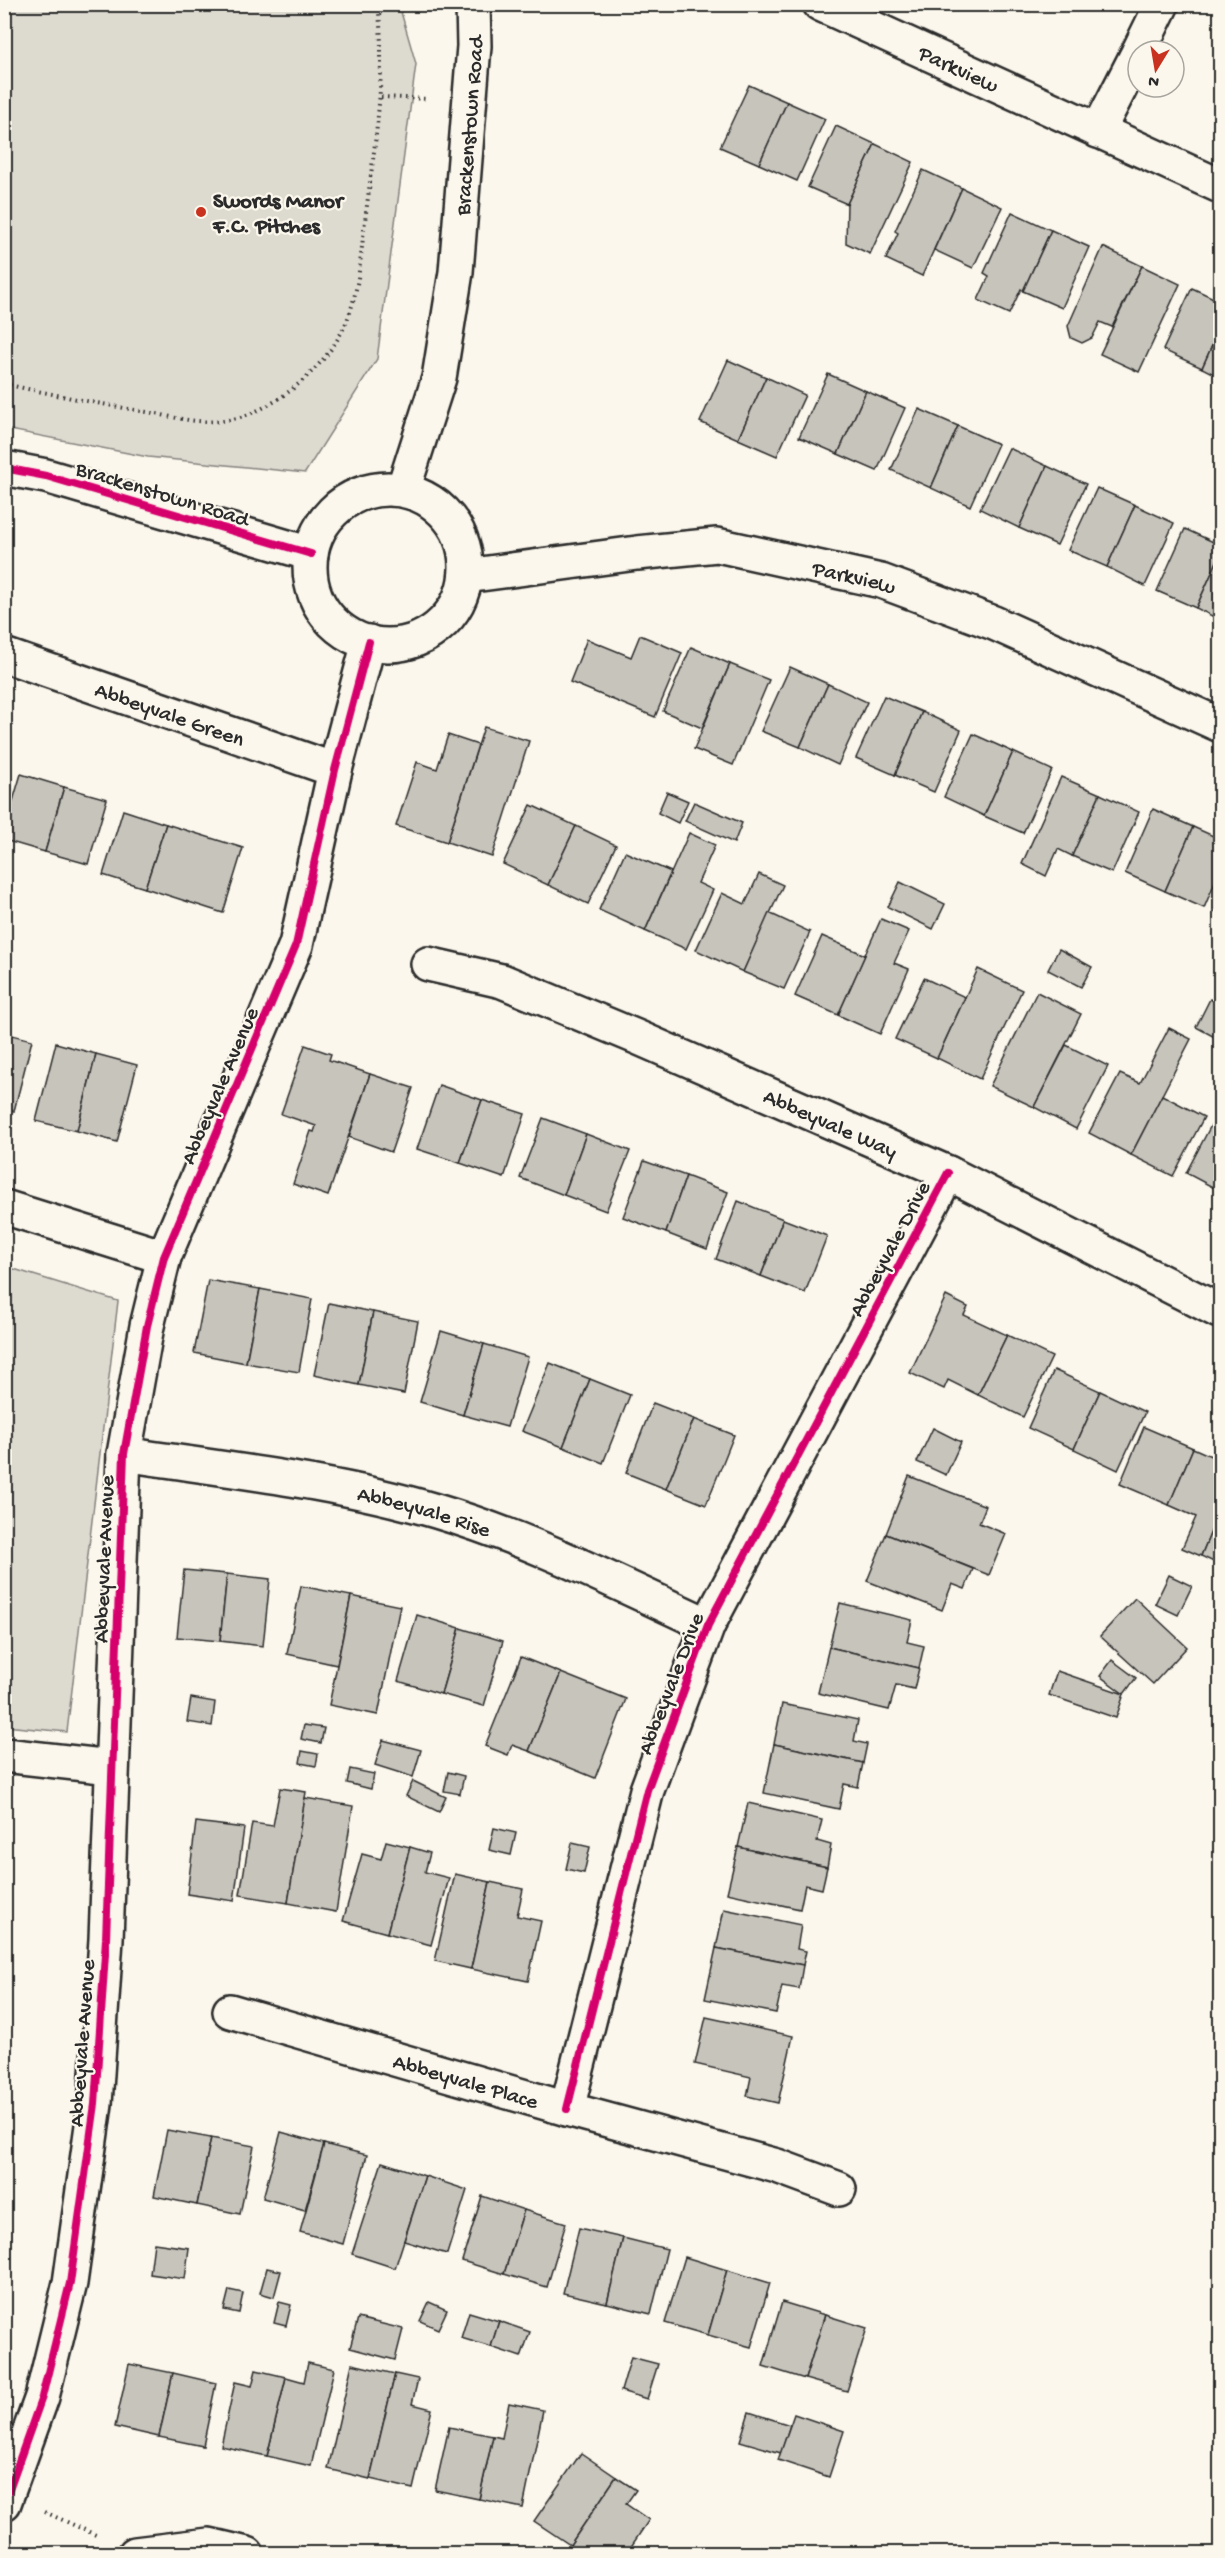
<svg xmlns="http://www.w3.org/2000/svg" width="1225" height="2558" font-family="'Gochi Hand',sans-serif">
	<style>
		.green { fill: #dddad0; stroke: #84827e; stroke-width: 1.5 }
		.building { fill: #c7c4bc; stroke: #2b2b2b; stroke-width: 1.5 }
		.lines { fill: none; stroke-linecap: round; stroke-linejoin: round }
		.street-casing { stroke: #2b2b2b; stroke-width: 38 }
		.secondary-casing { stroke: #2b2b2b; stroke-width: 38 }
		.path { stroke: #2b2b2b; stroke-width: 4; stroke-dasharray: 1.5 4.5; stroke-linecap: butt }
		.street { stroke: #fbf7ec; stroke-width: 33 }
		.secondary { stroke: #fbf7ec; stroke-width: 33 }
		.cycleway-casing { stroke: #fbf7ec; stroke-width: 11 }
		.cycleway { stroke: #d6006c; stroke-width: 8 }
		.poi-dot { fill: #c8321e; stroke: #fbf7ec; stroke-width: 2 }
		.labels { text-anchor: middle; stroke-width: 4.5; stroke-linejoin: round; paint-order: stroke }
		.street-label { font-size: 22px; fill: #2b2b2b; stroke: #fbf7ec }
		.poi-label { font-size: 22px; font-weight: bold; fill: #2b2b2b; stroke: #fbf7ec; text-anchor: start }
	</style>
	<rect width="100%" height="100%" fill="#fbf7ec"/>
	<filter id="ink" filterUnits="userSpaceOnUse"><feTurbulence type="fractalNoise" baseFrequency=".0167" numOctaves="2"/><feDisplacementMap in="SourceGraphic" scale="12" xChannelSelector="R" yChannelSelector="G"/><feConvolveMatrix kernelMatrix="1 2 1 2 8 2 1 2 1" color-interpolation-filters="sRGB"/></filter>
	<g filter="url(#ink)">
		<g class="green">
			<polygon points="4,5 399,5 416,64 377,359 305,473 148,457 5,429"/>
			<polygon points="4,1266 118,1301 67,1732 5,1726"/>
		</g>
		<g class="building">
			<polygon points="749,85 787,102 759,164 720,147"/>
			<polygon points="787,102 825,119 797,181 759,164"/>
			<polygon points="836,126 875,144 847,204 808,187"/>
			<polygon points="875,144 913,162 870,254 846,243 847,204"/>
			<polygon points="923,170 962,188 922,276 886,259 898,233 895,231"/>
			<polygon points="962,188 1002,207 973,268 934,250"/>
			<polygon points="1012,212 1051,230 1023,291 1021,289 1009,314 978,300 989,276 984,273"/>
			<polygon points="1051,230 1089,247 1062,308 1023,291"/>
			<polygon points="1103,247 1142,266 1112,327 1100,322 1092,338 1082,343 1071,338 1068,326"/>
			<polygon points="1142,266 1180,284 1139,372 1100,354"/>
			<polygon points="1192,288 1220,301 1220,328 1202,368 1163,350"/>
			<polygon points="1220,328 1220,377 1202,368"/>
			<polygon points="728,360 766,377 738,439 700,422"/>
			<polygon points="828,374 866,391 838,454 799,437"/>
			<polygon points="766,377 805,395 777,456 738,439"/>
			<polygon points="866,391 905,408 877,471 838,454"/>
			<polygon points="919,409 958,426 931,488 891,470"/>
			<polygon points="958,426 998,444 970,506 931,488"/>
			<polygon points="1009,448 1047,466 1019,528 980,509"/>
			<polygon points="1047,466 1086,484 1057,545 1019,528"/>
			<polygon points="1097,488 1135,505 1107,567 1068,550"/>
			<polygon points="1135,505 1174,523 1145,586 1107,567"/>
			<polygon points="1185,529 1220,545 1220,555 1196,608 1157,591"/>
			<polygon points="1220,555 1220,620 1196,608"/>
			<polygon points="640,635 682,653 655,717 570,682 587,639 631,657"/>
			<polygon points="691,647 730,664 702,728 663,711"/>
			<polygon points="730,664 769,680 733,765 694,749"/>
			<polygon points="790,667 828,684 800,747 761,731"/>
			<polygon points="828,684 867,702 838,765 800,747"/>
			<polygon points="884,696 922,712 895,775 856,758"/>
			<polygon points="922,712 961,730 934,792 895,775"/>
			<polygon points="484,727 529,741 492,857 447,842"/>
			<polygon points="973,734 1013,752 984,816 944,797"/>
			<polygon points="448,735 478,745 447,842 396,826 417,762 437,769"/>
			<polygon points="1013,752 1052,770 1023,833 984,816"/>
			<polygon points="21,774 64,787 45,852 4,840 4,831"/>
			<polygon points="1061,777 1100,794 1072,856 1058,849 1046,876 1022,864"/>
			<polygon points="64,787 107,799 88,864 45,852"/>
			<polygon points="667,792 688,801 678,823 658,813"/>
			<polygon points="1100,794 1139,812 1112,873 1072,856"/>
			<polygon points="694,802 742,823 734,843 685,821"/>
			<polygon points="531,805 576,826 548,885 503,864"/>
			<polygon points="1153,809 1193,827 1165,891 1125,873"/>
			<polygon points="123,810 166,824 145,888 103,875"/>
			<polygon points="166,824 243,848 223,913 145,888"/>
			<polygon points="576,826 616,845 588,904 548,885"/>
			<polygon points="1193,827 1220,839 1220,870 1204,908 1165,891"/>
			<polygon points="689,833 715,845 698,883 713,890 686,949 645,931"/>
			<polygon points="625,852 671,872 645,931 599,910"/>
			<polygon points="759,874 783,885 743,972 696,950 722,893 745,904"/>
			<polygon points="900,882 945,904 933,929 888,907"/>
			<polygon points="1220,898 1220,915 1214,912"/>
			<polygon points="769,913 810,932 784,989 743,972"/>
			<polygon points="881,919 909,931 894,963 909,969 880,1034 838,1015"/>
			<polygon points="822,936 865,955 838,1015 795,996"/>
			<polygon points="1059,949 1092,967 1081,987 1048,970"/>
			<polygon points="978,969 1022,990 980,1079 937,1058"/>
			<polygon points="924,978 965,997 937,1058 895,1039"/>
			<polygon points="1037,992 1081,1014 1034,1107 990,1086"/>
			<polygon points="1210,999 1220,1004 1220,1040 1196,1027"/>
			<polygon points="1169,1028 1191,1039 1131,1155 1089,1133 1120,1074 1140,1083"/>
			<polygon points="4,1033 32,1040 14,1111 4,1109"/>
			<polygon points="56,1043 96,1054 77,1131 36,1121"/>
			<polygon points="305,1045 331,1054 329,1060 370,1074 328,1196 293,1184 311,1131 314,1132 316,1126 281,1114"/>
			<polygon points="1066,1045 1108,1066 1076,1129 1034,1107"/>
			<polygon points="96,1054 137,1065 117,1142 77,1131"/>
			<polygon points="370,1074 413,1088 391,1152 349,1137"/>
			<polygon points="439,1085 482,1100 460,1163 417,1149"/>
			<polygon points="1162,1095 1204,1117 1173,1176 1131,1155"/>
			<polygon points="482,1100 525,1114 504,1178 460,1163"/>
			<polygon points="1217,1114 1220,1116 1220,1191 1186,1173"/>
			<polygon points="543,1118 586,1134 564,1195 520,1178"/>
			<polygon points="586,1134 630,1151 606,1211 564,1195"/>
			<polygon points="644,1161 686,1176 666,1233 623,1217"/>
			<polygon points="686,1176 728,1192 707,1249 666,1233"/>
			<polygon points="738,1201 783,1219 761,1276 716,1259"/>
			<polygon points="783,1219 827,1236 805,1293 761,1276"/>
			<polygon points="208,1280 260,1289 246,1363 194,1353"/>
			<polygon points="260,1289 312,1299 299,1372 246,1363"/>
			<polygon points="946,1296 968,1307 964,1315 1007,1335 978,1395 948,1380 944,1389 910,1373"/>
			<polygon points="329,1303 373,1312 359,1385 314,1375"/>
			<polygon points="373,1312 418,1321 404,1394 359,1385"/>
			<polygon points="441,1331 484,1344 463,1415 420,1402"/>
			<polygon points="1007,1335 1052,1357 1023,1417 978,1395"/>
			<polygon points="484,1344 528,1357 507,1427 463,1415"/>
			<polygon points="550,1363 590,1379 563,1447 522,1431"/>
			<polygon points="1054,1370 1100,1391 1074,1449 1028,1428"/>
			<polygon points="590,1379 630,1395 603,1463 563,1447"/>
			<polygon points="1100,1391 1145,1412 1118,1470 1074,1449"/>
			<polygon points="653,1403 694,1419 666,1489 626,1473"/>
			<polygon points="694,1419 734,1435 706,1505 666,1489"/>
			<polygon points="1144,1427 1193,1448 1169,1505 1120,1484"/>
			<polygon points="933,1428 961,1442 946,1475 917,1462"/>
			<polygon points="1193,1448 1220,1460 1220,1510 1201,1556 1182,1548 1196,1517 1169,1505"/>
			<polygon points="909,1476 986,1506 979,1523 1006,1534 989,1575 886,1534"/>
			<polygon points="1220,1510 1220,1565 1201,1556"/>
			<polygon points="886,1534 973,1569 965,1589 952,1584 942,1610 867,1581"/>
			<polygon points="184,1570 227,1574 220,1641 177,1637"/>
			<polygon points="227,1574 270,1579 263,1646 220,1641"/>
			<polygon points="1169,1575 1192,1586 1178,1615 1155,1604"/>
			<polygon points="301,1586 351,1596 337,1665 287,1654"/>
			<polygon points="351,1596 400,1606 378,1715 329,1705"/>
			<polygon points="1135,1598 1187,1647 1153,1684 1100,1636"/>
			<polygon points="840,1603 912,1620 907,1642 924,1646 919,1668 829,1647"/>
			<polygon points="417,1615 460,1628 441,1694 398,1681"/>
			<polygon points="460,1628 503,1641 484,1706 441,1694"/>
			<polygon points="829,1647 919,1668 914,1689 896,1685 889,1710 818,1693"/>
			<polygon points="521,1657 561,1673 529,1751 512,1745 508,1755 485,1746"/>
			<polygon points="1112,1660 1136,1678 1124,1694 1100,1676"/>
			<polygon points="1057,1671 1124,1694 1116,1718 1049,1695"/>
			<polygon points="561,1673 626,1699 595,1778 529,1751"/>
			<polygon points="191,1698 215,1702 212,1726 187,1722"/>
			<polygon points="782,1704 858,1720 854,1741 867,1744 863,1763 774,1744"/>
			<polygon points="304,1725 324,1728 321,1743 301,1739"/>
			<polygon points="383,1740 421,1750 413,1777 375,1765"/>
			<polygon points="774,1744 863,1763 858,1787 844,1784 839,1809 764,1793"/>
			<polygon points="302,1751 318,1754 316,1766 300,1763"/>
			<polygon points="350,1769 374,1774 371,1789 347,1783"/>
			<polygon points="448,1772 464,1776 460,1794 444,1791"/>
			<polygon points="413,1781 446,1797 439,1812 406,1796"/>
			<polygon points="280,1788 306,1792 288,1903 240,1895 252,1823 273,1826"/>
			<polygon points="305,1798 353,1806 336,1912 288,1903"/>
			<polygon points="748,1803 822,1820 817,1841 831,1845 827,1867 738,1847"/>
			<polygon points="196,1822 244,1828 234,1901 187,1894"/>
			<polygon points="494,1828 516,1833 511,1855 489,1850"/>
			<polygon points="386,1841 410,1847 387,1933 343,1921 362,1854 381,1859"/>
			<polygon points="572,1843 590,1847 584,1873 566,1869"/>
			<polygon points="410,1847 430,1853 425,1872 449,1878 431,1945 387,1933"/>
			<polygon points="738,1847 827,1867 822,1889 805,1885 800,1909 727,1893"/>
			<polygon points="455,1874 490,1882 471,1969 435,1961"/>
			<polygon points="490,1882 523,1889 517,1916 541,1921 528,1981 471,1969"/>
			<polygon points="724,1909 801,1925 797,1949 806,1951 803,1965 716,1948"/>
			<polygon points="716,1948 803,1965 799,1989 782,1986 776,2013 705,1999"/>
			<polygon points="706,2017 793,2036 778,2103 747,2096 751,2077 695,2064"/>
			<polygon points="167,2130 211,2138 197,2205 154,2196"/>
			<polygon points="281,2132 324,2144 305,2210 263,2198"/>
			<polygon points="211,2138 254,2146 240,2214 197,2205"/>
			<polygon points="324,2144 367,2155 343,2244 300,2232"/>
			<polygon points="382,2162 425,2176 395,2268 352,2254"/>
			<polygon points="425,2176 467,2190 447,2254 404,2241"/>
			<polygon points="482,2196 524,2210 504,2274 462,2261"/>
			<polygon points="524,2210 566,2223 547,2287 504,2274"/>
			<polygon points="579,2228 623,2238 607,2303 563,2293"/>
			<polygon points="623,2238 667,2249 651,2314 607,2303"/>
			<polygon points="154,2243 189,2248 185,2279 150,2274"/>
			<polygon points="685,2257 727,2270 708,2335 665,2323"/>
			<polygon points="267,2268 281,2271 274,2297 260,2293"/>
			<polygon points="727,2270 770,2283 751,2347 708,2335"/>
			<polygon points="229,2290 243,2293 239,2313 224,2310"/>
			<polygon points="279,2302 291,2305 286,2326 274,2323"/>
			<polygon points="429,2302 447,2310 438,2329 420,2321"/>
			<polygon points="782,2302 825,2315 805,2379 763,2366"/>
			<polygon points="469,2312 499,2321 491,2347 461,2338"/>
			<polygon points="825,2315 867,2328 847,2391 805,2379"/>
			<polygon points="358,2318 403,2329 395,2360 350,2348"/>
			<polygon points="499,2321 530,2332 521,2357 491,2347"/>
			<polygon points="631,2357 658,2364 647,2399 621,2391"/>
			<polygon points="308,2363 334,2369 311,2466 267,2456 286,2377 304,2382"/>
			<polygon points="129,2364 173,2373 159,2437 115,2427"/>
			<polygon points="352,2364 395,2374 370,2479 328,2469"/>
			<polygon points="256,2370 286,2377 267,2456 221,2446 235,2382 252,2386"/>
			<polygon points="173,2373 216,2383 203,2446 159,2437"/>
			<polygon points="395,2374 418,2379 412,2404 432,2409 413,2489 370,2479"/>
			<polygon points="509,2403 543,2410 523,2508 479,2499 493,2436 502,2438"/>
			<polygon points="749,2412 790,2425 781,2453 740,2441"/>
			<polygon points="794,2414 844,2431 829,2477 778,2460"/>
			<polygon points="449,2427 493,2436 479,2499 435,2490"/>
			<polygon points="581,2453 616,2477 570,2545 534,2521"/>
			<polygon points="616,2477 636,2490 626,2504 649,2520 626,2554 582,2554 570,2545"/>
		</g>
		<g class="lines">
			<defs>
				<g id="street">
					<path id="s1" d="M820,4L1220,186"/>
					<polyline points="1139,51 1162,4"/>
					<polyline points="1098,131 1138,53"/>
					<path id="s2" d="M466,576L637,553L717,545L881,581L994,623L1220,725"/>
					<path id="s3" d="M4,655L335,770"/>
					<path id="s4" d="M428,964L502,981L639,1038L948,1173L1219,1311"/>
					<polyline points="4,1207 164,1257"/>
					<path id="s5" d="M124,1454C228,1470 335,1481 436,1511C531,1539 619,1584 708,1625"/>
					<polyline points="4,1755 111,1767"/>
					<path id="s6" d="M230,2011L567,2109L777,2166L839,2189"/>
					<polyline points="567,2109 647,1790 708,1625 948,1173"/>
					<polyline points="4,2503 42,2397 70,2283 95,2104 106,1939 124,1454 147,1326 164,1257 296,945 335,770 369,642"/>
					<polyline points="135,2554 209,2545 247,2554"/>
				</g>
				<g id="secondary">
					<polyline points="4,468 46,476 311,554"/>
					<circle cx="388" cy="567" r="78"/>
					<path id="s7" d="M403,490L439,378L456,272L474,46L473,4"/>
				</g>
			</defs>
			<use href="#street" class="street-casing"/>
			<use href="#secondary" class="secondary-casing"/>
			<g class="path">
				<polyline points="381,97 428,99"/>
				<path d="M4,384C52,394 99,404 147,412C173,417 201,425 228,420C272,412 318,374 340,335C359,302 360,258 365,221C374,148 387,77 378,4"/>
				<polyline points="45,2512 98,2536"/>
			</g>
			<use href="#street" class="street"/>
			<use href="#secondary" class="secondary"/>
			<defs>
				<g id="cycleway">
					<polyline points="4,468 46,476 311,554"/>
					<polyline points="567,2109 647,1790 708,1625 948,1173"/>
					<polyline points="4,2503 42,2397 70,2283 95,2104 106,1939 124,1454 147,1326 164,1257 296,945 335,770 369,642"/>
				</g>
			</defs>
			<use href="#cycleway" class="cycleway-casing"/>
			<use href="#cycleway" class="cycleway"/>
		</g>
	</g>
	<circle class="poi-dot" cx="201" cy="212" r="6"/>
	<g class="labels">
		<g class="street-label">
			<text dy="8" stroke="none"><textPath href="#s1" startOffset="153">Parkview</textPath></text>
			<text dy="8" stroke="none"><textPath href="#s7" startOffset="372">Brackenstown Road</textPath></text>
			<text transform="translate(163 492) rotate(17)" y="8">Brackenstown Road</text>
			<text dy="8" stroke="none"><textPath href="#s2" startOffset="394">Parkview</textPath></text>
			<text dy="8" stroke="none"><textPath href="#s3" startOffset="176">Abbeyvale Green</textPath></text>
			<text transform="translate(218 1085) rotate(-67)" y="8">Abbeyvale Avenue</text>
			<text dy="8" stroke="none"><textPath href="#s4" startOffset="434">Abbeyvale Way</textPath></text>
			<text transform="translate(888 1248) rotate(-62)" y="8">Abbeyvale Drive</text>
			<text dy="8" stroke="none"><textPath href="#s5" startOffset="306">Abbeyvale Rise</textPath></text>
			<text transform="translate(102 1559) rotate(-88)" y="8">Abbeyvale Avenue</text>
			<text transform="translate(669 1683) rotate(-69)" y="8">Abbeyvale Drive</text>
			<text transform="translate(80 2043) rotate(-86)" y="8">Abbeyvale Avenue</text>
			<text dy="8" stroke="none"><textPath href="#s6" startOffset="246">Abbeyvale Place</textPath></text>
		</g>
		<g class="poi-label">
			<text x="213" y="207">Swords Manor<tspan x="213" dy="25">F.C. Pitches</tspan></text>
		</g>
	</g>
	<rect width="1225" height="2558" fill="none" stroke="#fbf7ec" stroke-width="24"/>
	<rect x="12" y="12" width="1201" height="2534" fill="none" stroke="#2b2b2b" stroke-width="2" filter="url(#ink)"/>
	<g transform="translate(1156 69) rotate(191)"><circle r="28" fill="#fbf7ec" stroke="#a8a59f" stroke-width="1.5"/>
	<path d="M0-4.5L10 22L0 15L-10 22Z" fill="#c8321e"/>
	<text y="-9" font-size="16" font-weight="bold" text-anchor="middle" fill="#2b2b2b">N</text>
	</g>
</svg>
